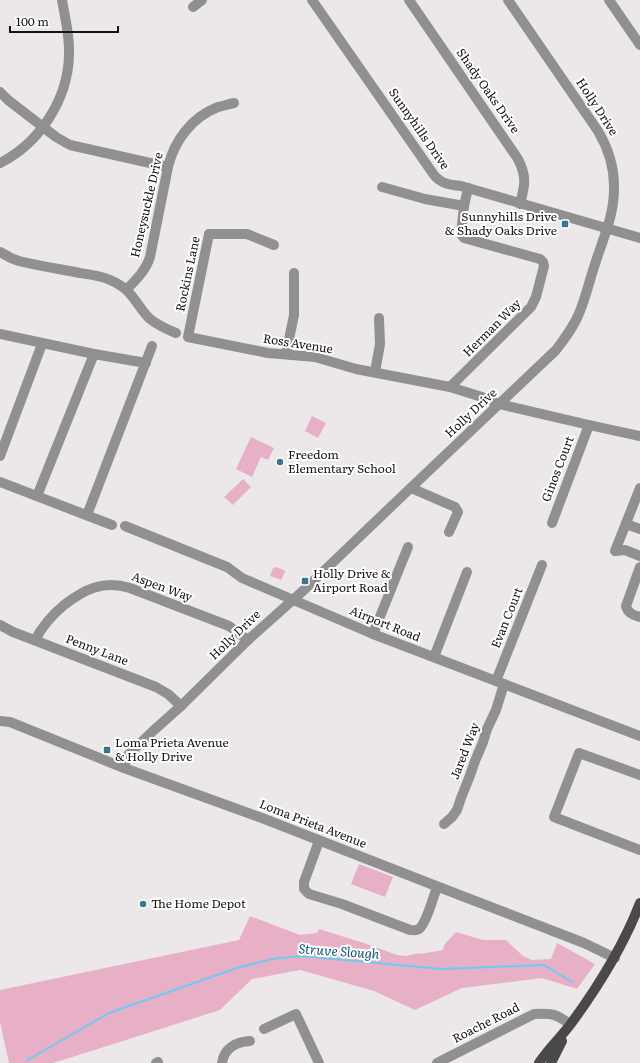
<svg xmlns="http://www.w3.org/2000/svg" width="640" height="1063" font-family="Literata,serif">
	<style>
		.green { fill: #e8b0c6 }
		.lines { fill: none; stroke-linecap: round; stroke-linejoin: round }
		.stream { stroke: #70c9f3; stroke-width: 2 }
		.minor { stroke: #919090; stroke-width: 10 }
		.major { stroke: #4b4849; stroke-width: 10 }
		.poi-dot { fill: #3c748e; stroke: #fff; stroke-width: 1.5 }
		.labels { text-anchor: middle; stroke-width: 4; stroke-linejoin: round; paint-order: stroke }
		.street-label { font-size: 12px; fill: #151415; stroke: #fff }
		.poi-label { font-size: 12px; fill: #151415; stroke: #fff; text-anchor: start }
		.water-label { font-size: 13px; font-style: italic; fill: #0c5672; stroke: #fff }
	</style>
	<rect width="100%" height="100%" fill="#ece8e9"/>
	<g class="green">
		<polygon points="312,416 326,423 318,438 305,431"/>
		<polygon points="251,437 274,448 268,460 261,457 252,477 236,469"/>
		<polygon points="243,479 251,487 233,505 224,497"/>
		<polygon points="276,567 284,570 285,572 281,580 270,576 273,568"/>
		<polygon points="359,864 393,877 385,897 351,884"/>
		<polygon points="250,916 300,935 317,933 319,929 364,943 397,955 406,956 419,953 420,954 443,950 444,945 456,932 483,940 506,940 523,956 532,960 551,959 557,943 595,964 577,989 542,978 462,988 415,1010 374,991 300,970 252,979 220,1010 104,1047 53,1063 9,1063 0,1022 0,990 239,940"/>
	</g>
	<g class="lines">
		<polyline class="stream" points="26,1061 109,1013 237,968 272,959 301,956 442,969 544,965 572,982"/>
		<g class="minor">
			<path d="M312,0L434,175C441,184 451,185 461,186L640,238"/>
			<path d="M409,0L518,159C527,177 525,185 520,204"/>
			<polyline points="609,0 640,45"/>
			<polyline points="193,7 202,0"/>
			<polyline points="0,92 8,100 56,137 70,145 168,167"/>
			<path d="M0,163C40,143 68,99 69,55C70,36 65,18 62,0"/>
			<polyline points="382,187 425,199 464,206"/>
			<polyline points="468,188 464,206 461,234 464,238 540,259 543,262 544,266 536,297 531,307 450,387 482,397 499,404 589,425 640,436"/>
			<polyline points="274,245 247,234 209,234 188,337 268,353 315,357 356,369 450,387"/>
			<path d="M0,252L11,258L19,261C39,266 60,269 80,273C93,275 107,277 118,284C132,291 138,307 149,318C157,325 166,329 176,333"/>
			<path d="M127,289C136,280 146,270 150,257L168,167C174,141 192,117 218,107C223,106 229,104 234,103"/>
			<polyline points="0,334 94,354 146,363"/>
			<polyline points="286,354 294,315 294,273"/>
			<polyline points="375,372 380,344 379,318"/>
			<polyline points="0,456 42,344"/>
			<polyline points="0,482 112,525"/>
			<polyline points="411,488 455,507 458,512 449,532"/>
			<polyline points="640,488 615,551 625,550 640,556"/>
			<polyline points="37,496 94,354"/>
			<polyline points="87,515 152,346"/>
			<polyline points="552,523 589,425"/>
			<polyline points="626,524 640,529"/>
			<polyline points="125,526 227,567 242,578 373,634 640,736"/>
			<path d="M640,567L626,606C628,614 634,615 640,617"/>
			<polyline points="0,625 13,632 156,687 168,694 181,706"/>
			<polyline points="373,634 408,547"/>
			<path d="M35,640C43,625 52,615 64,605C85,589 103,580 130,588L229,626L248,640"/>
			<polyline points="434,657 467,572"/>
			<polyline points="496,681 542,565"/>
			<polyline points="0,721 10,722 124,768 262,818 431,884 584,943 615,958"/>
			<path d="M124,768L127,756L153,731L181,706L248,640L305,589L398,500L556,350C565,338 575,325 580,311C586,296 590,279 595,264C603,239 615,213 614,186C614,167 608,148 598,131L508,0"/>
			<polyline points="640,775 579,753 554,817 640,850"/>
			<polyline points="444,824 452,817 457,810 461,798 469,778 475,761 483,742 487,729 496,710 504,684"/>
			<path d="M319,841L304,882V889L309,894L342,904L410,930C413,930 416,931 419,929C426,924 434,895 437,887"/>
			<polyline points="264,1029 296,1014 319,1063"/>
			<polyline points="156,1063 158,1062"/>
			<path d="M222,1063C224,1048 236,1042 250,1041"/>
			<path d="M437,1063L534,1014C552,1013 556,1014 570,1024"/>
		</g>
		<g class="major">
			<path d="M539,1063C548,1049 560,1038 570,1025C598,987 623,947 640,903"/>
			<polyline points="551,1063 562,1041"/>
		</g>
	</g>
	<g class="poi-dot">
		<rect x="561" y="220" width="8" height="8" rx="2"/>
		<circle cx="280" cy="462" r="4"/>
		<rect x="301" y="577" width="8" height="8" rx="2"/>
		<rect x="103" y="746" width="8" height="8" rx="2"/>
		<circle cx="143" cy="904" r="4"/>
	</g>
	<g class="labels">
		<g class="street-label">
			<text transform="translate(488 91) rotate(55)" y="4">Shady Oaks Drive</text>
			<text transform="translate(597 107) rotate(57)" y="4">Holly Drive</text>
			<text transform="translate(419 129) rotate(55)" y="4">Sunnyhills Drive</text>
			<text transform="translate(147 205) rotate(-77)" y="4">Honeysuckle Drive</text>
			<text transform="translate(188 274) rotate(-78)" y="4">Rockins Lane</text>
			<text transform="translate(492 328) rotate(-45)" y="4">Herman Way</text>
			<text transform="translate(298 344) rotate(9)" y="4">Ross Avenue</text>
			<text transform="translate(471 413) rotate(-43)" y="4">Holly Drive</text>
			<text transform="translate(558 469) rotate(-69)" y="4">Ginos Court</text>
			<text transform="translate(162 587) rotate(20)" y="4">Aspen Way</text>
			<text transform="translate(507 618) rotate(-68)" y="4">Evan Court</text>
			<text transform="translate(385 624) rotate(22)" y="4">Airport Road</text>
			<text transform="translate(235 635) rotate(-44)" y="4">Holly Drive</text>
			<text transform="translate(97 650) rotate(21)" y="4">Penny Lane</text>
			<text transform="translate(465 751) rotate(-69)" y="4">Jared Way</text>
			<text transform="translate(313 824) rotate(21)" y="4">Loma Prieta Avenue</text>
			<text transform="translate(486 1023) rotate(-27)" y="4">Roache Road</text>
		</g>
		<g class="poi-label">
			<text x="557" y="221" text-anchor="end">Sunnyhills Drive<tspan x="557" dy="14">&amp; Shady Oaks Drive</tspan></text>
			<text x="288" y="459">Freedom<tspan x="288" dy="14">Elementary School</tspan></text>
			<text x="313" y="578">Holly Drive &amp;<tspan x="313" dy="14">Airport Road</tspan></text>
			<text x="115" y="747">Loma Prieta Avenue<tspan x="115" dy="14">&amp; Holly Drive</tspan></text>
			<text x="151" y="908">The Home Depot</text>
		</g>
		<g class="water-label">
			<text transform="translate(339 951) rotate(4)" y="5">Struve Slough</text>
		</g>
	</g>
	<path d="M10 26v6h108v-6" fill="none" stroke="#151415" stroke-width="2"/>
	<text x="16" y="26" font-size="12" fill="#151415" stroke="#ffffff" stroke-width="3" paint-order="stroke">100 m</text>
</svg>
